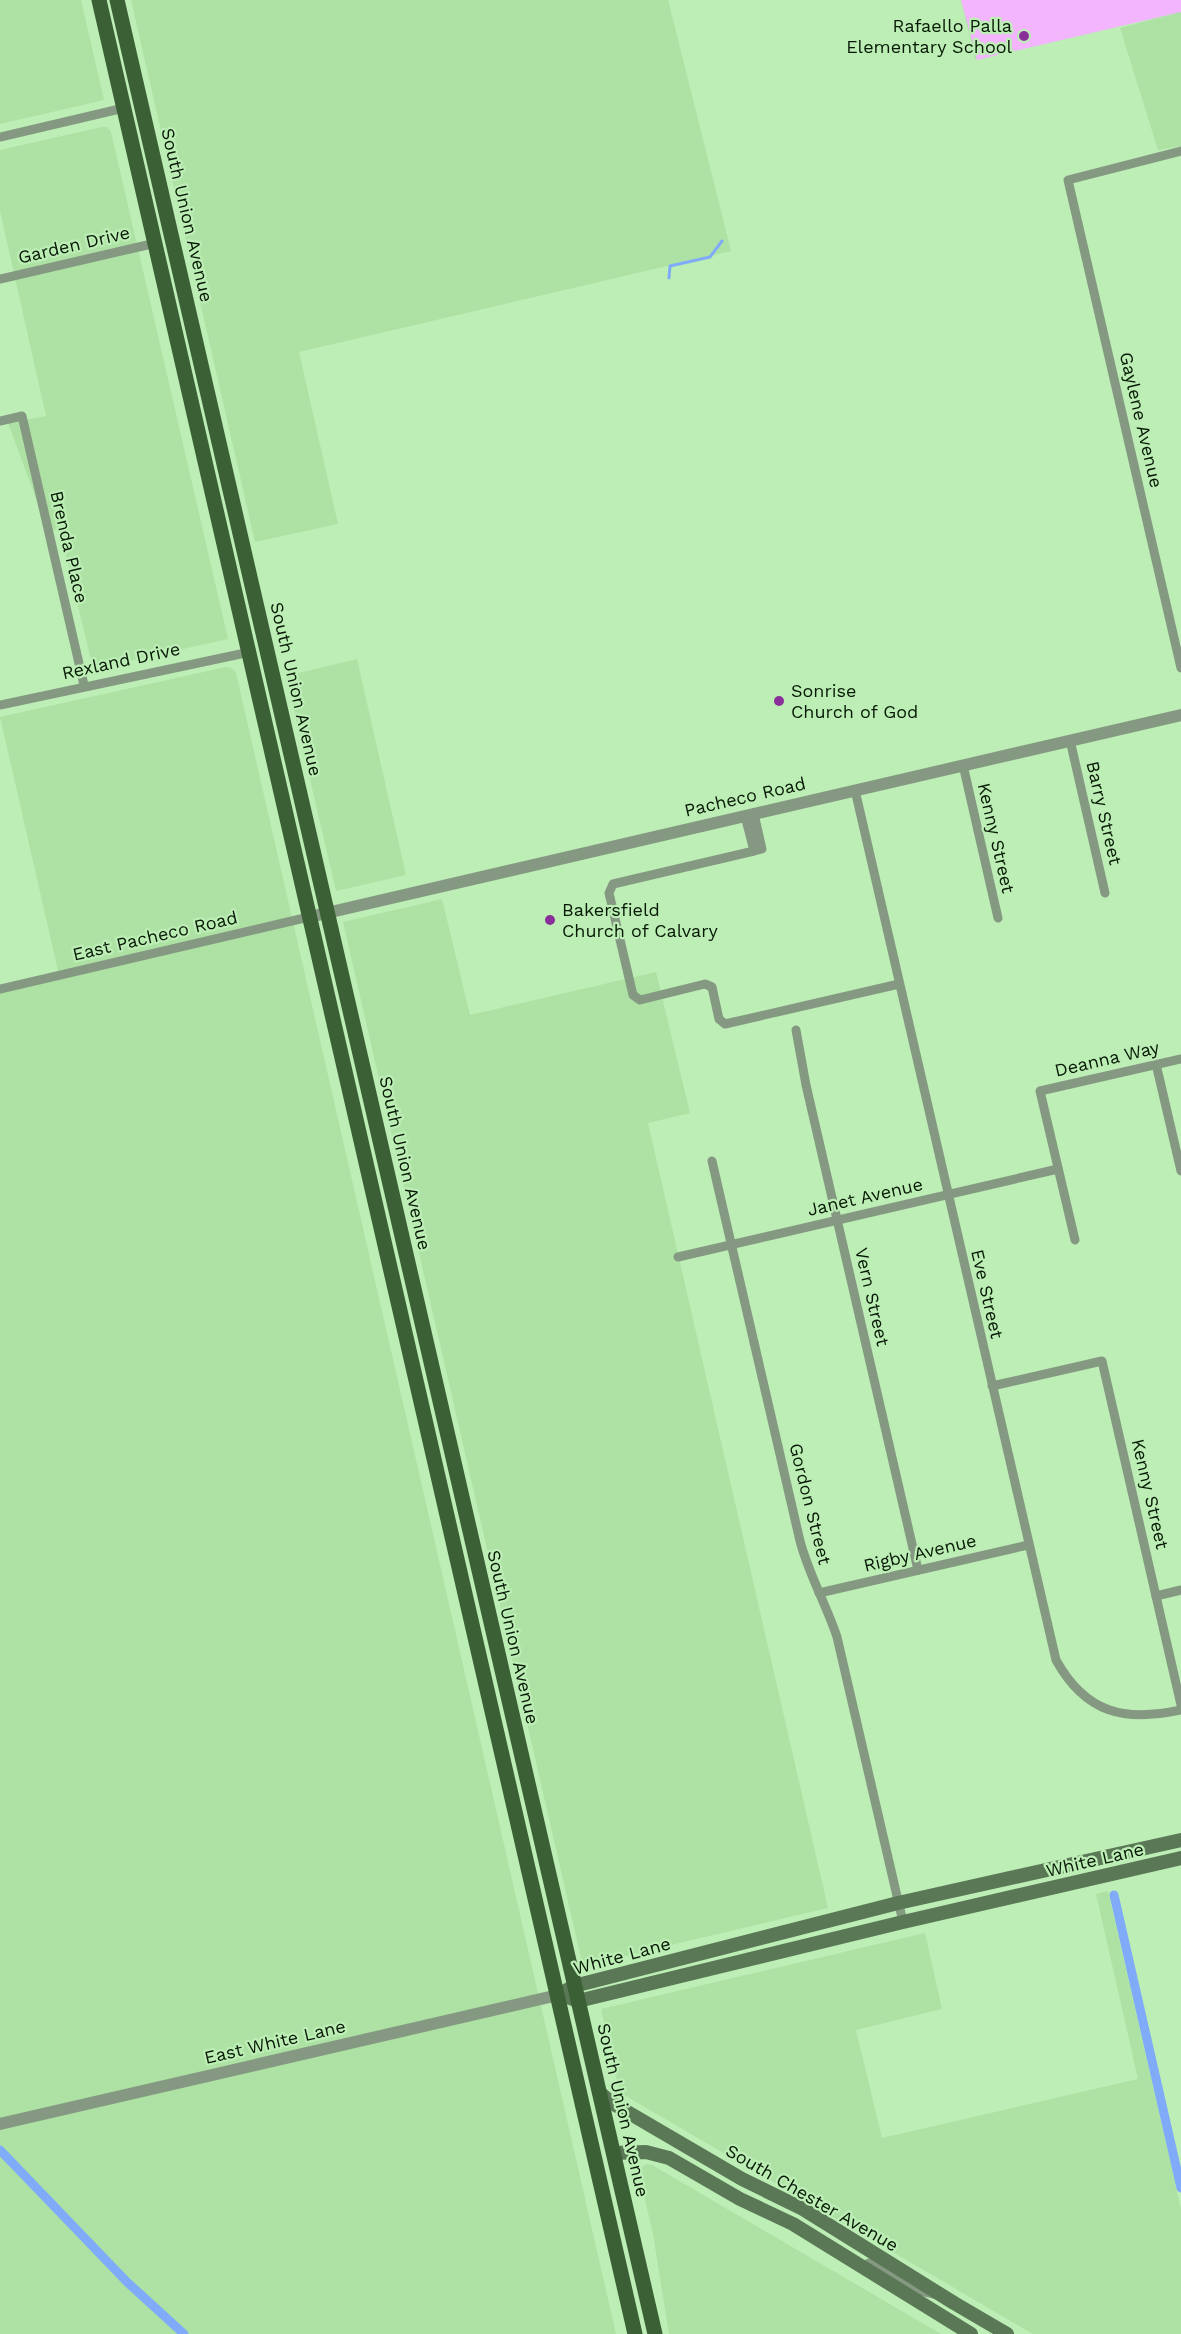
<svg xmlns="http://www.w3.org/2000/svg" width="1181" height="2334" font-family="'Work Sans',sans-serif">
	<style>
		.built { fill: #ade2a4 }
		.green { fill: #f3b5fe }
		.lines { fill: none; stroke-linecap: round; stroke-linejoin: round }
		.stream { stroke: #7fabf8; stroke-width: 3 }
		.canal { stroke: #7fabf8; stroke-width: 9 }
		.minor { stroke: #859982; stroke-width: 9 }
		.tertiary { stroke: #859982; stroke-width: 12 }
		.secondary { stroke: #5a7856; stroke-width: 14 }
		.primary { stroke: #3b6036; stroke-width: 15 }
		.poi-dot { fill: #8a2f9a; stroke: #bceeb5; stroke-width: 2 }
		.labels { text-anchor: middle; stroke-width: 4.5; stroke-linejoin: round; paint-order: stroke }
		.poi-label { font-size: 18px; fill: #071905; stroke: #bceeb5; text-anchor: start }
		.street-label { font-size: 18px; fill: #071905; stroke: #bceeb5 }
	</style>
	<rect width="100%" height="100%" fill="#bceeb5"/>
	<g class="built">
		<polygon points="0,0 81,0 104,100 0,124"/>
		<polygon points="131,0 668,0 731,251 299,352 338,524 255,542"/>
		<polygon points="961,0 1181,0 1181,146 1158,150 1120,28 1177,13 975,59"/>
		<polygon points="102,127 107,127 111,132 228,639 93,669 60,529 48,531 8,423 46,416 0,211 0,150"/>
		<polygon points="357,659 406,875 336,891 286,676"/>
		<polygon points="226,667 232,668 236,673 616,2334 0,2334 0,992 59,975 0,717"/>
		<polygon points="442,899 470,1015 656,972 690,1113 648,1123 828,1908 591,1964 586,1963 581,1958 343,922"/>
		<polygon points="1108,1891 1181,2209 1181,2334 1033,2334 619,2092 601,2009 925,1933 942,2009 856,2030 882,2138 1138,2079 1096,1894"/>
		<polygon points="646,2164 652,2165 941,2334 669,2334 653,2234 639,2174 641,2168"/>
	</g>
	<polygon class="green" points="961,0 1181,0 1181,12 977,60"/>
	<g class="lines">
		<polyline class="stream" points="669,278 670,266 710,257 722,241"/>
		<g class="canal">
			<polyline points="1114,1895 1181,2188"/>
			<polyline points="0,2150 127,2282 184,2334"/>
		</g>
		<g class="minor">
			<polyline points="0,137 124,108"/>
			<polyline points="1181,151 1068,180 1181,668"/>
			<polyline points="0,279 156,243"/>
			<polyline points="0,421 22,416 84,685"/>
			<polyline points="0,705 250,652"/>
			<polyline points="1070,740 1105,893"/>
			<polyline points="963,765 998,918"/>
			<path d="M855,790L1056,1660C1086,1714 1125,1722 1181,1710"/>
			<polyline points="745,816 754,851 762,849 754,814"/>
			<polyline points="754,851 613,884 609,893 633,995 640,1000 705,984 712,987 719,1019 725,1024 899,984"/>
			<polyline points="0,989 313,916"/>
			<polyline points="796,1030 806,1085 918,1570"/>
			<polyline points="1156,1064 1181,1171"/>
			<path d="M712,1161L800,1541C809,1575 826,1604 837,1637L903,1922"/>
			<polyline points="1075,1240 1040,1091 1181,1059"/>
			<polyline points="678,1257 1058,1169"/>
			<polyline points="992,1386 1102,1361 1181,1705"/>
			<polyline points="819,1593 1028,1545"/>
			<polyline points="1156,1596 1181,1590"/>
			<polyline points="863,2268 869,2263 875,2264 916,2290 934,2294"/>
		</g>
		<g class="tertiary">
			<polyline points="318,915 1181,715"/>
			<polyline points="0,2124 558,1995"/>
		</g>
		<g class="secondary">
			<polyline points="558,1995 574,1986 898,1903 1181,1840"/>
			<polyline points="570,1998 578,2001 903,1922 1181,1858"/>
			<polyline points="599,2092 612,2103 742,2179 803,2209 954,2303 1007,2334"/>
			<polyline points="613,2153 646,2152 669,2158 740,2199 793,2224 971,2334"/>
		</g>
		<g class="primary">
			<polyline points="99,0 635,2334"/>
			<polyline points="117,0 655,2334"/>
		</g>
	</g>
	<g class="poi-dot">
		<circle cx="1024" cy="36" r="6"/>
		<circle cx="779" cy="701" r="6"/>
		<circle cx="550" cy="920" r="6"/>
	</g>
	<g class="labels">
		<g class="poi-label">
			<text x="1012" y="32" text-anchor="end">Rafaello Palla<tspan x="1012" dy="21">Elementary School</tspan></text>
			<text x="791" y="697">Sonrise<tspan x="791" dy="21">Church of God</tspan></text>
			<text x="562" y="916">Bakersfield<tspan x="562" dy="21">Church of Calvary</tspan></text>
		</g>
		<g class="street-label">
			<text transform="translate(187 215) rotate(77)" y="6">South Union Avenue</text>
			<text transform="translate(74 245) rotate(-13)" y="6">Garden Drive</text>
			<text transform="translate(1141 420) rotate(77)" y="6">Gaylene Avenue</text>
			<text transform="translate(69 547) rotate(77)" y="6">Brenda Place</text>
			<text transform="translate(121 661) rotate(-12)" y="6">Rexland Drive</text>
			<text transform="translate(296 689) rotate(77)" y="6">South Union Avenue</text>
			<text transform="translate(745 797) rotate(-13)" y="6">Pacheco Road</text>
			<text transform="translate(1104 813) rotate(77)" y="6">Barry Street</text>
			<text transform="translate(996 838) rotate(77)" y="6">Kenny Street</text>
			<text transform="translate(155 936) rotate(-13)" y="6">East Pacheco Road</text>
			<text transform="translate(1107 1059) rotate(-13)" y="6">Deanna Way</text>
			<text transform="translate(405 1163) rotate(77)" y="6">South Union Avenue</text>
			<text transform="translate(865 1197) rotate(-13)" y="6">Janet Avenue</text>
			<text transform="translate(987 1294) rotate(77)" y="6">Eve Street</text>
			<text transform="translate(872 1297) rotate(77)" y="6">Vern Street</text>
			<text transform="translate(1150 1494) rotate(77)" y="6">Kenny Street</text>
			<text transform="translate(810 1504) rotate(76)" y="6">Gordon Street</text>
			<text transform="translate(920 1553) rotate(-13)" y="6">Rigby Avenue</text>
			<text transform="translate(513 1637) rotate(77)" y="6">South Union Avenue</text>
			<text transform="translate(1095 1860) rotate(-13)" y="6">White Lane</text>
			<text transform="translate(622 1956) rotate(-15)" y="6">White Lane</text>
			<text transform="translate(275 2042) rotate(-13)" y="6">East White Lane</text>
			<text transform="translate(623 2110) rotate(77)" y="6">South Union Avenue</text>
			<text transform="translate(812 2198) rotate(30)" y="6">South Chester Avenue</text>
		</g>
	</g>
</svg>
